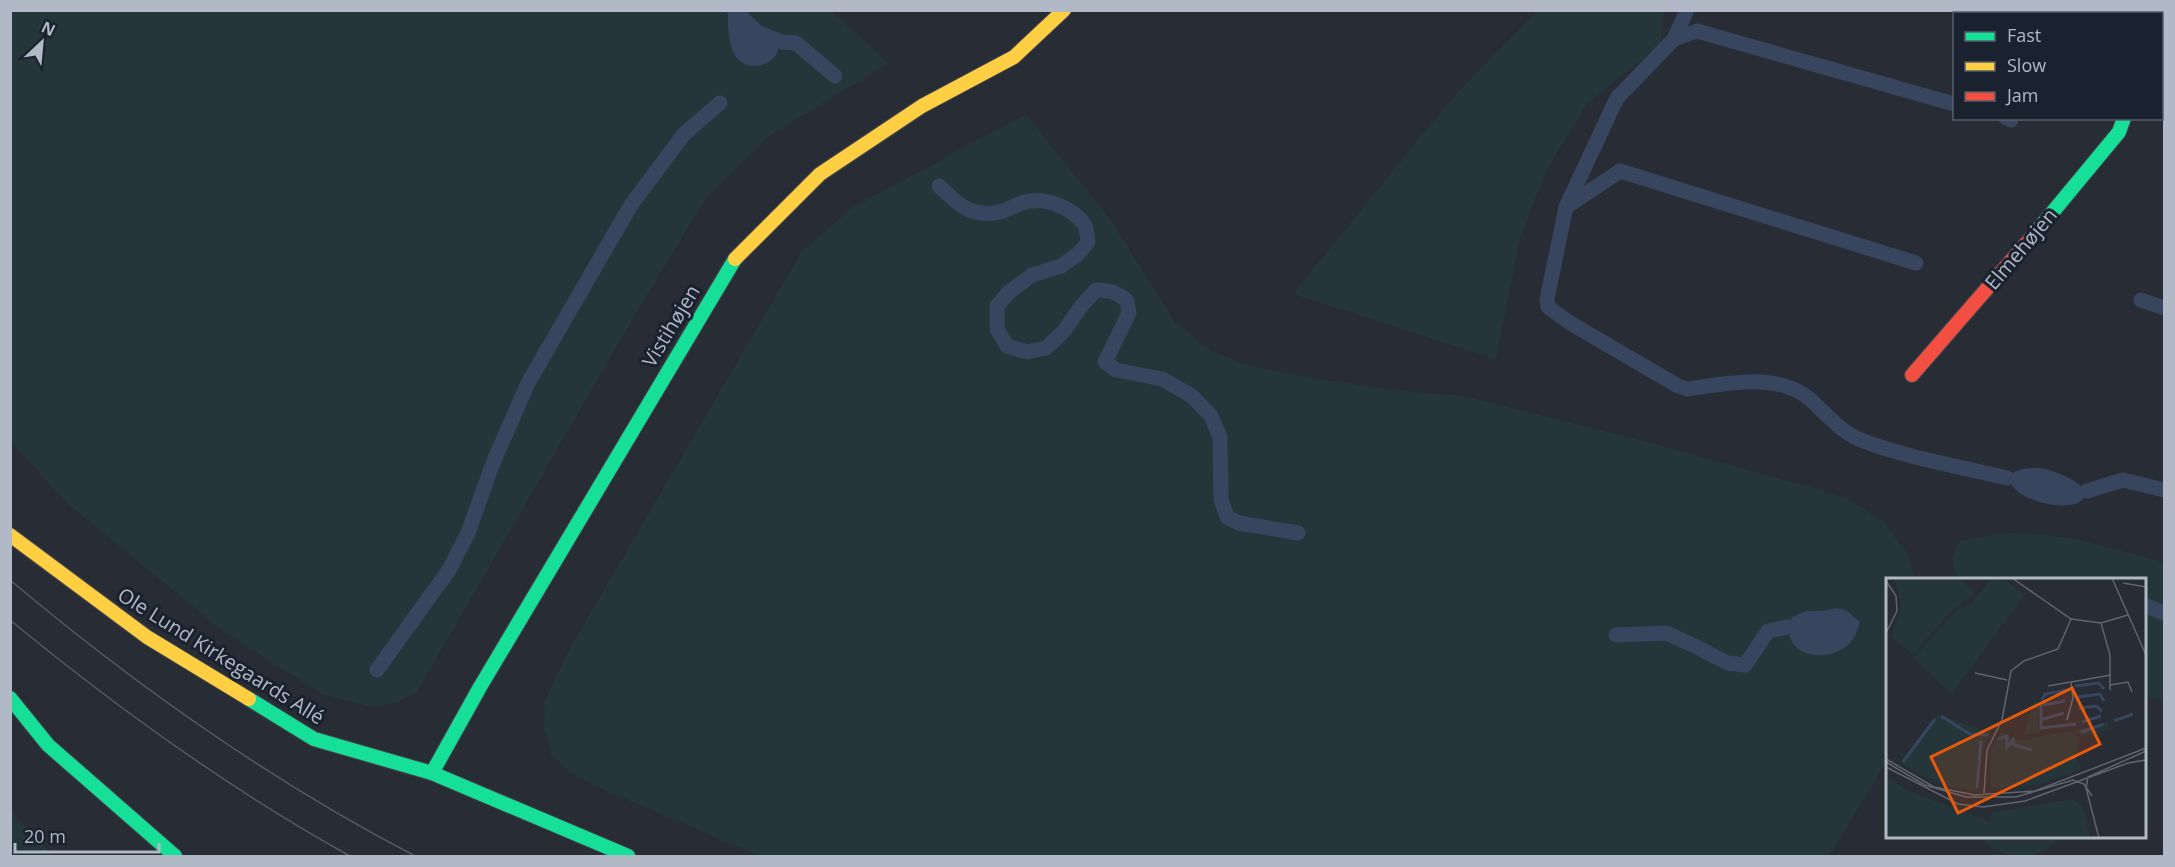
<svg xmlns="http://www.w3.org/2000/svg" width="2175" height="867" font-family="'Open Sans',sans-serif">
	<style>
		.green { fill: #25363a }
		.water { fill: #37455f }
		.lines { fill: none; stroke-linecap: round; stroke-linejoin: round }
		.stream { stroke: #37455f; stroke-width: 15 }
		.street-casing { stroke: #44474d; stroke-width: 36 }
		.fast-casing { stroke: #44474d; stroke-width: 16 }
		.slow-casing { stroke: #44474d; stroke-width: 16 }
		.jam-casing { stroke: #44474d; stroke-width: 16 }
		.street { stroke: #575b63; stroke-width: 33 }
		.fast { stroke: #16e098; stroke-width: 14 }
		.slow { stroke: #ffcf43; stroke-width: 14 }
		.jam { stroke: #f24e42; stroke-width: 14 }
		.tram { stroke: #565a60; stroke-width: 1.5 }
		.labels { text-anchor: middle; stroke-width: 6; stroke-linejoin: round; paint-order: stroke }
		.street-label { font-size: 20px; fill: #b1b8c6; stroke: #1b222f }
		.inset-river { fill: none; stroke: #37455f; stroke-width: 3 }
		.inset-road { fill: none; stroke: #5f646e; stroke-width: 1.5 }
		.view { fill: #e8590c; fill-opacity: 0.15; stroke: #e8590c; stroke-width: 3 }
		.inset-edge { fill: none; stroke: #b1b8c6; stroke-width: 3 }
	</style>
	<rect width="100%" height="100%" fill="#282c34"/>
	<g class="green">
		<polygon points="11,11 831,11 889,63 769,136 706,198 632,320 417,692 399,702 371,707 322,694 222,630 67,503 11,442"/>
		<polygon points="1537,11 1664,11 1661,43 1587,104 1546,171 1520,239 1496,359 1293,294 1452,98"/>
		<polygon points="1026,114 1112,222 1175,322 1213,352 1250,366 1306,377 1400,391 1464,396 1644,441 1810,487 1850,500 1884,522 1906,552 1915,579 1887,579 1887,761 1833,850 1827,856 760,856 607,791 570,772 551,754 544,726 545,701 567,653 802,251 850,209"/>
		<path d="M2005,533L2039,534L2075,539L2164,562V702L2144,695V579H1957C1952,561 1950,556 1961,541Z"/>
		<polygon points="11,812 53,856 11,856"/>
		<path d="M1979,836H2060C2041,864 1999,862 1979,836Z"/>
	</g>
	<g class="water">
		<path d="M733,11C743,11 753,21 761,27C768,32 778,38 778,48C778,64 751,71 741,62C728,52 728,28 728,13Z"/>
		<path d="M2040,468C2059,472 2073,478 2087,491C2083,515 2038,504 2023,495C2016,491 2011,485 2007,478C2015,468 2028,468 2040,468Z"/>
		<path d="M1838,608L1847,611L1860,622C1858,629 1855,638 1850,643C1826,667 1777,655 1792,617L1806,611H1822Z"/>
	</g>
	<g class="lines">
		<g class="stream">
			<polyline points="734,10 757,32 782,42 796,43 835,76"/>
			<path d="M1687,10L1674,39L1617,98L1566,207L1547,299L1548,307L1570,323L1678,386L1687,389C1726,384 1778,371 1811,400C1826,414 1841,432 1861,440C1904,457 1961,467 2007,478"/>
			<polyline points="1674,39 1697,31 1954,104"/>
			<polyline points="2006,118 2011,120"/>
			<path d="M939,186C951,197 963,211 981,213C1005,216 1011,204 1030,201C1049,198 1073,209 1084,224C1087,228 1087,236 1088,242L1078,254L1061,266L1032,275L1009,292L997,306V329L1007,346L1027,352L1046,348L1064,331L1082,305L1096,290C1109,290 1117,292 1127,301L1129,313L1105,362L1116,370L1162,379L1192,396L1211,416L1220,437L1221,499L1227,517L1239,523L1298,533"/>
			<polyline points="1566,207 1620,171 1916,263"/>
			<polyline points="2141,300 2164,308"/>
			<polyline points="2087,491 2123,480 2164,490"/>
			<polyline points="2144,605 2164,613"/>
			<polyline points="1616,635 1666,633 1695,646 1727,663 1745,665 1768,631 1788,627"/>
			<polyline points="377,670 449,570 468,533 493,463 528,383 631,205 684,134 720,103"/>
		</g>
		<defs>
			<polyline id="street" points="2158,14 2159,10"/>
			<g id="fast">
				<polyline points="2037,231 2119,132 2124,118"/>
				<polyline points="10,698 48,745 175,856"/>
				<polyline points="249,699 314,739 432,773 628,856"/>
				<polyline points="432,773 480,687 735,259"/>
			</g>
			<g id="slow">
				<polyline points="735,259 820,174 922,106 1014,57 1064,10"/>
				<polyline points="10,535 147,637 249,699"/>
			</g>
			<polyline id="jam" points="1912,375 2037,231"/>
		</defs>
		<use href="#street" class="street-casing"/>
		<use href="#fast" class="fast-casing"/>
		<use href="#slow" class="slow-casing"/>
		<use href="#jam" class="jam-casing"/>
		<use href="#street" class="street"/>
		<use href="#fast" class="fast"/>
		<use href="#slow" class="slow"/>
		<use href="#jam" class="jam"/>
		<g class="tram">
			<path d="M10,580C136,686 269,780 415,856"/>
			<path d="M10,620C117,708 229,789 350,856"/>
		</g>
	</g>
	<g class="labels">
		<g class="street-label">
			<text transform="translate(2021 249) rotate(-50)" y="7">Elmehøjen</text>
			<text transform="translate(671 326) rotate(-59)" y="7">Vistihøjen</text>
			<text transform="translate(221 656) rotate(32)" y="7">Ole Lund Kirkegaards Allé</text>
		</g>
	</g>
	<g transform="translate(1886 578)">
		<rect width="260" height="260" fill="#282c34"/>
		<path d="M9,0H74L89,15L66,33L27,77L5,59L15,31ZM106,0H117L138,17L66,116L27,80L71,32L86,25ZM149,120L154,129L151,141L153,155L138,157ZM51,136L105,155L97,169L91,213L65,209L34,197L14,184ZM222,144L223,150L213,155L194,157L189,153ZM181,153L193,160L190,179L195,191L151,207L105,210V170L115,154L135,163ZM0,198L21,212L104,244L106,234L186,221L197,229L204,259H0Z" fill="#25363a"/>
		<path class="inset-river" d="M189,108L213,105L218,111M192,119L214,116L218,123M156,122L159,116L181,112M155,126V150L190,146M157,127L179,123M193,130L210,128L216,133M55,138L84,156L102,157M154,142L178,135M228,143L247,136M196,144L215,138M195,154L218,146M112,161L121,158V169L127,162L128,167L146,172M17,184L49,141M91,210L95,163"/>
		<path class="inset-road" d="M126,0L185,41L215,45L242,37M226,0L260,77M0,3L10,18L11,33L0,55M237,5L260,9M215,45L224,77V112M89,95L121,102M224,107L242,104L246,114M162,108L225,97M181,142L187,120L185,104M0,181L48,209L89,217L149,213L260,170M0,184L39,207L80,219H130L187,202L198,206L206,218M0,189L72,226L97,229L139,223L242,185L260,182M98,215L101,172L116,142L125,93L138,83L172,71L185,41M213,260L200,210L202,199L260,173"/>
		<path class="view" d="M186,110L214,166L72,235L45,179Z"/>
		<rect width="260" height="260" class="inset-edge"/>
	</g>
	<rect width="2175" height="867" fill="none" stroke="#b1b8c6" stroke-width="24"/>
	<rect x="1953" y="12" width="210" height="108" fill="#1b222f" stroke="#575e6b" stroke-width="1.5"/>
	<rect x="1965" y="32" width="30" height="9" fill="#16e098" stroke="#575e6b" stroke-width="1.5"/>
	<text x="2007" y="42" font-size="18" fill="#b1b8c6">Fast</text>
	<rect x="1965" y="62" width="30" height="9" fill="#ffcf43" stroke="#575e6b" stroke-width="1.5"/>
	<text x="2007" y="72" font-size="18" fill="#b1b8c6">Slow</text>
	<rect x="1965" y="92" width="30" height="9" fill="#f24e42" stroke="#575e6b" stroke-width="1.5"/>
	<text x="2007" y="102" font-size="18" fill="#b1b8c6">Jam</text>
	<g transform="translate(42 42) rotate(26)" stroke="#1b222f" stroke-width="4.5" paint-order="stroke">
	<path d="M0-4.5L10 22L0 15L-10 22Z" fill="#b1b8c6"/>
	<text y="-9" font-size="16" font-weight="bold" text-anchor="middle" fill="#b1b8c6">N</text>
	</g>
	<path d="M15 843v9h144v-9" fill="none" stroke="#b1b8c6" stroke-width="3"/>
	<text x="24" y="843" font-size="18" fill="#b1b8c6" stroke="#1b222f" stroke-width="4.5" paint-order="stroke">20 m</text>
</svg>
